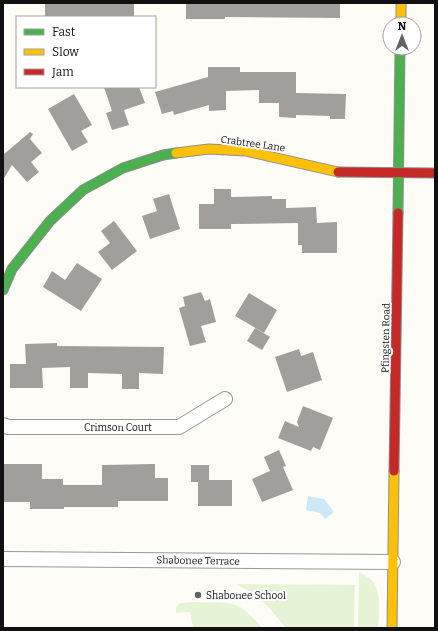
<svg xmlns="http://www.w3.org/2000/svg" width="438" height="631" font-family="Bitter,serif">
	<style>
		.green { fill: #e7f3d7 }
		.water { fill: #cde8f7 }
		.building { fill: #a19f9c }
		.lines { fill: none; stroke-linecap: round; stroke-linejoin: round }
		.street-casing { stroke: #979795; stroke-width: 16 }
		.fast-casing { stroke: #8e8d8b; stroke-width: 11 }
		.slow-casing { stroke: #8e8d8b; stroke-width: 11 }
		.jam-casing { stroke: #8e8d8b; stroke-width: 11 }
		.street { stroke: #fffffe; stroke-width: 14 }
		.fast { stroke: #4caf50; stroke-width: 9 }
		.slow { stroke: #ffc107; stroke-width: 9 }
		.jam { stroke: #c62828; stroke-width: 9 }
		.poi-dot { fill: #646362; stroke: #fff; stroke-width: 1.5 }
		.labels { text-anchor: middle; stroke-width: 4; stroke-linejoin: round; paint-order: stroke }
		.street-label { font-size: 10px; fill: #111; stroke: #fff }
		.poi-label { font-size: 10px; fill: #111; stroke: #fff; text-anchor: start }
	</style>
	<rect width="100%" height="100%" fill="#fdfcf7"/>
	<g class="green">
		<path d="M359,572C363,575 369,577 372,581C382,590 379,616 378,628H358Z"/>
		<path d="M238,584L355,585L354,628H286C270,609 261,595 237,585Z"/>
		<path d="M197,602C233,603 238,599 262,628H193L190,612L176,613V607L180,603Z"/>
	</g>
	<polygon class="water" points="308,496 324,499 334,512 325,519 320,513 306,510"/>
	<g class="building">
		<rect x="45" y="3" width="89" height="14"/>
		<polygon points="186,3 340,3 340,18 225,17 225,19 186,19"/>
		<polygon points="208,67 240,67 240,72 296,72 296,93 346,94 345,119 330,119 330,116 296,115 296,118 279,117 279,103 259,103 259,90 226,91 226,110 209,111 209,105 174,115 173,111 162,114 155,92 208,77"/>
		<polygon points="104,87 139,87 145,103 124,110 129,125 112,130 106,113 112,111"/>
		<polygon points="74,94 92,125 81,131 88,142 72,151 48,109"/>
		<polygon points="30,132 33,134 30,139 42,153 31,162 39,172 27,182 12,165 3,180 3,155"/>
		<polygon points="214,189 231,189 231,197 272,196 272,199 286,199 286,208 316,207 317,223 337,222 337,253 302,253 302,245 298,245 298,223 231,224 231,229 199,229 199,204 214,204"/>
		<polygon points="169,194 180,229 150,239 142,216 157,211 153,199"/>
		<polygon points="114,221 137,251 112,270 98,252 110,243 101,231"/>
		<polygon points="77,263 102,279 81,311 43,287 52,271 65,280"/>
		<polygon points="201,292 205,301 210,299 216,322 201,326 206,342 190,346 179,308 185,306 183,297"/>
		<polygon points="249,293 277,310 264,333 235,316"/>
		<polygon points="255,328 270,337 262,350 247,341"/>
		<polygon points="57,343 57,346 164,347 163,374 139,373 139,389 122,389 122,374 88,373 88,388 70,388 70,367 42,368 43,388 10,388 10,364 26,364 25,344"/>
		<polygon points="299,349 301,356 313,352 322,380 287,392 275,357"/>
		<polygon points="303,406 333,418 320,450 313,447 311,451 278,438 285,421 299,427 297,422"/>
		<polygon points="279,450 286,466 283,467 293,490 262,502 252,479 270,471 264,457"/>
		<polygon points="3,464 42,464 42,479 63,479 63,485 102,485 102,465 155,464 155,478 168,478 168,501 118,501 118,507 64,507 64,509 30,509 30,502 3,502"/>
		<polygon points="191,465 209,465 209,480 232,480 232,506 198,506 198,482 191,482"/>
	</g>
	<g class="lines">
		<defs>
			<g id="street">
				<polyline points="3,425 8,427 179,427 225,399"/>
				<polyline points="3,559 393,562"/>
			</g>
			<g id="fast">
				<polyline points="398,213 400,48"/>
				<polyline points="3,290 12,269 50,221 83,190 123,168 163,155 176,153"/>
			</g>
			<g id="slow">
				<polyline points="401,3 401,24"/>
				<polyline points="176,153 209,149 246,151 338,172"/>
				<polyline points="392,628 394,471"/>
			</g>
			<g id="jam">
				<polyline points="338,172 435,173"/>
				<polyline points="394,471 398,213"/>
			</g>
		</defs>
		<use href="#street" class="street-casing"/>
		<use href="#fast" class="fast-casing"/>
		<use href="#slow" class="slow-casing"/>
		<use href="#jam" class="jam-casing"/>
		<use href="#street" class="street"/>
		<use href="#fast" class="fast"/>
		<use href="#slow" class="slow"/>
		<use href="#jam" class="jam"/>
	</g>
	<circle class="poi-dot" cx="198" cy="595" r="4"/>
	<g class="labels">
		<g class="street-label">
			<text transform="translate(253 143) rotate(8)" y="4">Crabtree Lane</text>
			<text transform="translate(385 338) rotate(-89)" y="4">Pfingsten Road</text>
			<text x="118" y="431">Crimson Court</text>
			<text transform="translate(198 560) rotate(1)" y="4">Shabonee Terrace</text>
		</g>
		<g class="poi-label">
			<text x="206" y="599">Shabonee School</text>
		</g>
	</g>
	<rect width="438" height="631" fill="none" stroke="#111111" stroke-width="8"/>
	<rect x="16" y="16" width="140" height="72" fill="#ffffff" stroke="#a0a0a0"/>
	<rect x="24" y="29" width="20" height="6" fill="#4caf50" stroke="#a0a0a0"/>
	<text x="52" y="36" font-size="12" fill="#111111">Fast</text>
	<rect x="24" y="49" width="20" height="6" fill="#ffc107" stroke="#a0a0a0"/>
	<text x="52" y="56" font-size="12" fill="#111111">Slow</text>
	<rect x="24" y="69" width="20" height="6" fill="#c62828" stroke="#a0a0a0"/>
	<text x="52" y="76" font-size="12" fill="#111111">Jam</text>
	<g transform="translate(402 36)"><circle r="19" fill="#ffffff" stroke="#a0a0a0"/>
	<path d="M0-3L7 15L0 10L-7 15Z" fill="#646362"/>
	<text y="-6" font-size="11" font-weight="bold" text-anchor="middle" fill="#111111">N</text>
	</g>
</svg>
